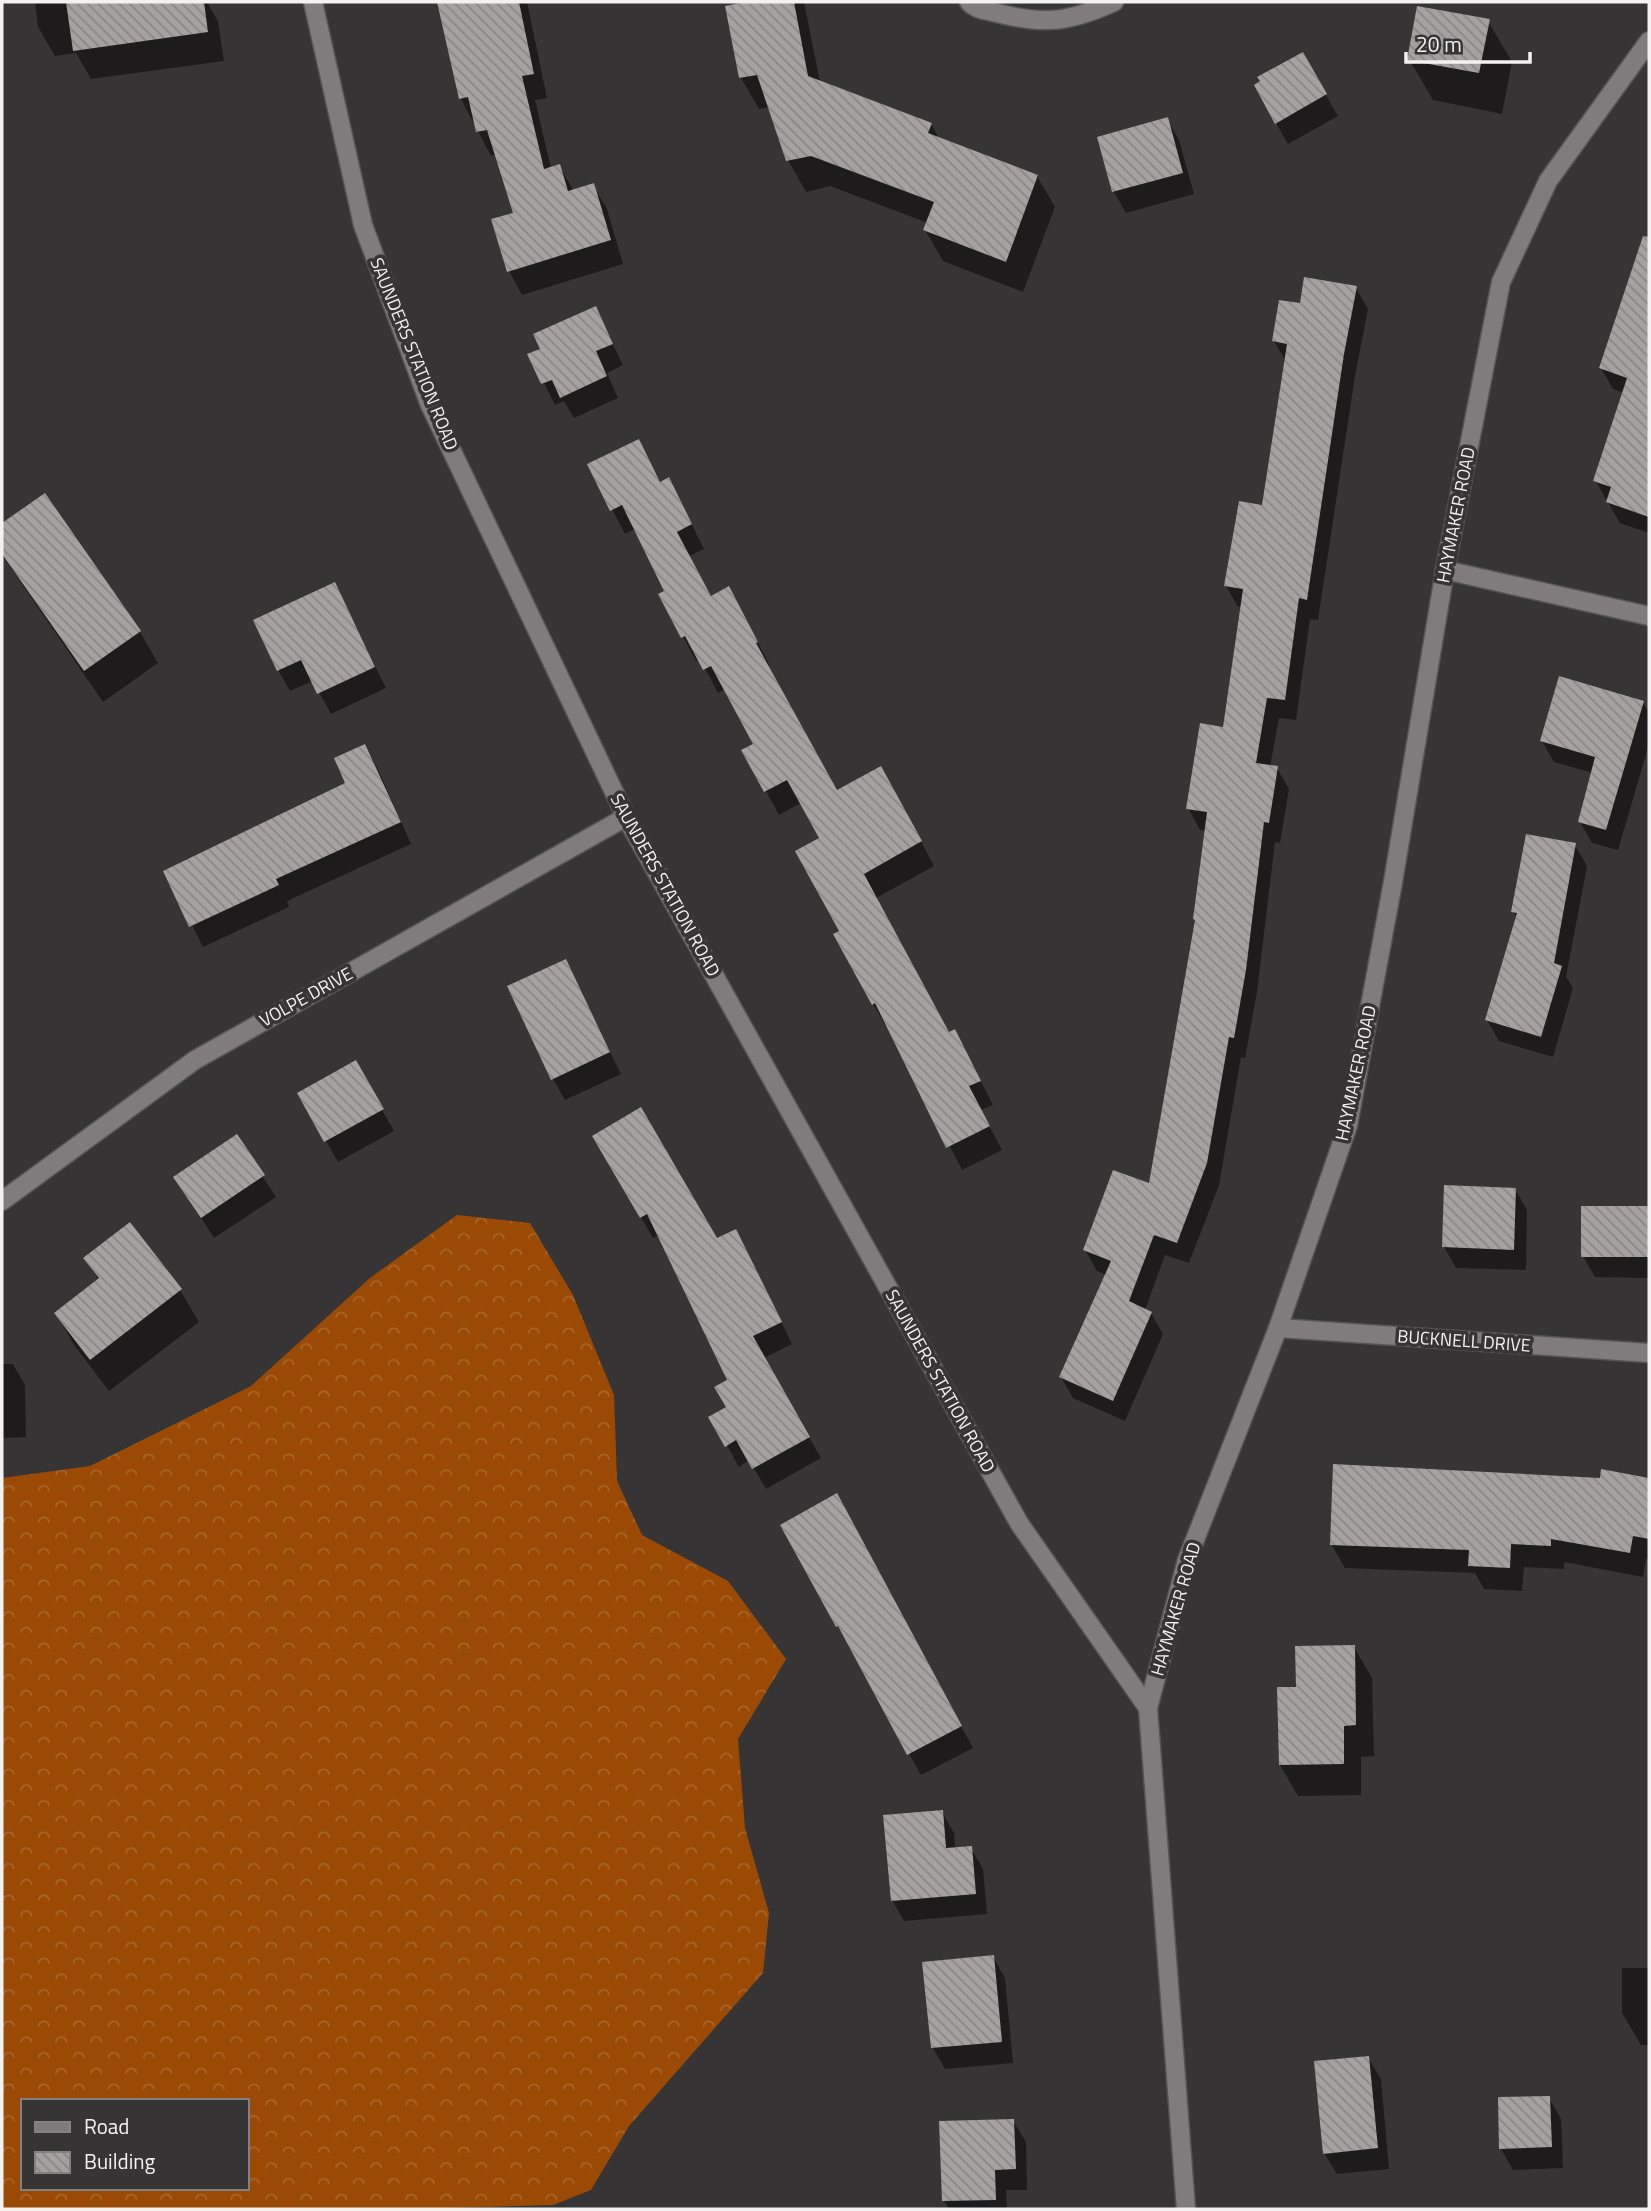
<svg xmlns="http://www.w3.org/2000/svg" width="1651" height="2211" font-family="'Titillium Web',sans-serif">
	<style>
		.forest { fill: url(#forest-crowns); fill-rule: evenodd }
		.shadow { fill: #0007 }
		.building { fill: url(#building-back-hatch) }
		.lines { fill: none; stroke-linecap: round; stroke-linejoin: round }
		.minor-casing { stroke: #555354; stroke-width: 21 }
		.tertiary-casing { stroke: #555354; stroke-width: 21 }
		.secondary-casing { stroke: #555354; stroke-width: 21 }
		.minor { stroke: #807c7d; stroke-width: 18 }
		.tertiary { stroke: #807c7d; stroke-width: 18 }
		.secondary { stroke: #807c7d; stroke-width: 18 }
		.labels { text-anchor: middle; stroke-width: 7; stroke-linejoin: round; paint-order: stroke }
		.street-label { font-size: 18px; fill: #f3f1f2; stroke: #373435 }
	</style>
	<defs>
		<pattern id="forest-crowns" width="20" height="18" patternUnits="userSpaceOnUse" patternTransform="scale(1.75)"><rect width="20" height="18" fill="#9a4a04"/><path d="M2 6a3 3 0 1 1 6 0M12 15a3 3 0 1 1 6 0" fill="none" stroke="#a96529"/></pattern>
		<pattern id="building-back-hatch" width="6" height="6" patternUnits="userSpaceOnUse" patternTransform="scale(1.75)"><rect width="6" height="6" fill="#a6a1a1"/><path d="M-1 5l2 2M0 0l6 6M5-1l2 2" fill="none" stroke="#8a8687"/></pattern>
	</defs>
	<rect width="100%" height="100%" fill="#373435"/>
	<path class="forest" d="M457,1215L530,1223L573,1295L614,1395L617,1481L642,1535L728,1581L786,1659L738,1739L745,1828L769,1913L763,1973L629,2126L591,2190L553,2205L411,2209H2V1478L90,1466L251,1386L370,1278ZM23,2101H247V2188H23Z"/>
	<g class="shadow">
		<polygon points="35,2 207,2 218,21 224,61 91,79 76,53 55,56 38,27"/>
		<polygon points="440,2 527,2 547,98 535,100 551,168 559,166 574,191 593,185 607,209 623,264 522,295 509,271 515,214 497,154 491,156 461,99"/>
		<polygon points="740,2 804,2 820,82 931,124 940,140 1037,176 1055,207 1023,292 943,261 925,230 928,223 830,186 806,192 788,160 769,107 759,109 741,78 727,8 741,5"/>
		<polygon points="1488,21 1512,62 1502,114 1433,100 1409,59"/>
		<polygon points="1302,54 1338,116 1288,144 1276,123"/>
		<polygon points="1167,119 1179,140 1194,194 1126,213 1114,192 1099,138"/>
		<polygon points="1356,288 1368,309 1355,376 1318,620 1310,619 1296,720 1279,718 1270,767 1277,768 1289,789 1280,843 1275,842 1257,992 1245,1058 1241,1057 1219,1185 1189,1263 1165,1255 1145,1310 1151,1313 1163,1334 1125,1421 1073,1398 1061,1377 1106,1275 1097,1271 1085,1250 1150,1186 1197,923 1206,831 1200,830 1188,808 1225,729 1242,607 1238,607 1226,586 1264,507 1286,362 1274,341 1301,305"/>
		<polygon points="1626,294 1649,301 1649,402 1613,389 1601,368"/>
		<polygon points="595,308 623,365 607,373 618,398 574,418 564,401 555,405 530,355 543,349"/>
		<polygon points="1613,425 1649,437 1649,533 1620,523 1595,480"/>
		<polygon points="638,441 661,483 669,479 704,549 689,556 711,598 742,612 770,666 768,667 837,792 894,791 934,866 876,898 949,1034 955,1031 993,1105 981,1110 1002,1150 962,1170 889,1027 887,1028 873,1004 836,935 841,932 821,839 801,803 779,815 744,751 756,744 725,689 718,693 700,659 696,661 661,595 666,592 635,529 625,534 589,465"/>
		<polygon points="44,496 140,632 158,663 103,702 2,555 2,526"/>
		<polygon points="334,584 386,688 331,714 313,681 290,691 278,670"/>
		<polygon points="1643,702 1649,713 1649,744 1618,850 1592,843 1580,822 1593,773 1554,762 1542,741"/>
		<polygon points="364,746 377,767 411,844 287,901 289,907 203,947 165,871 348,784"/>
		<polygon points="1575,845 1587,866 1566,977 1573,988 1553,1057 1499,1041 1487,1020 1517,918 1513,911"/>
		<polygon points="565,961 621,1074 565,1100 553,1079"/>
		<polygon points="355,1062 394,1131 338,1162 299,1093"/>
		<polygon points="237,1137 276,1197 214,1238 175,1178"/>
		<polygon points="594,1137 716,1240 747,1252 792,1344 764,1358 821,1458 766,1489 749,1460 739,1467 711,1417 728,1408 729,1381 659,1235 653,1238"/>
		<polygon points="1515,1189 1527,1210 1526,1270 1456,1268 1444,1247"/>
		<polygon points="1583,1207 1649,1207 1649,1278 1595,1277 1583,1256"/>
		<polygon points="130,1225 180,1290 199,1322 109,1391 74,1345 56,1313 99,1281 86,1258"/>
		<polygon points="2,1364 13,1364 25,1385 26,1437 2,1438"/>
		<polygon points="1603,1471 1649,1479 1649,1559 1646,1559 1643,1577 1564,1562 1564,1569 1524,1567 1522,1591 1484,1589 1475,1573 1345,1568 1331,1544 1601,1480"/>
		<polygon points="848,1517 973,1748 921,1775 838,1626"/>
		<polygon points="1354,1647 1372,1678 1374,1756 1361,1757 1361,1795 1298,1796 1280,1765 1298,1689"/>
		<polygon points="942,1812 954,1833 955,1849 971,1848 983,1869 987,1914 904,1921 892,1900"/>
		<polygon points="993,1957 1005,1978 1013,2063 945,2069 933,2048"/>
		<polygon points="1622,1968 1649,1968 1649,2045 1641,2045 1622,2013"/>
		<polygon points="1368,2058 1381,2079 1389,2169 1337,2174 1324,2153"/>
		<polygon points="1549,2098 1561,2119 1563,2168 1513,2170 1501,2149"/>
		<polygon points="1013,2121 1026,2142 1027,2190 1006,2190 1007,2209 949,2209 944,2201"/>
	</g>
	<g class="building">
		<polygon points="66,2 204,2 208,32 73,51"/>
		<polygon points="437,2 519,2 534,74 522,76 544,169 560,164 568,191 594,183 611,240 507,272 491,219 513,213 487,130 476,132 468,97 459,99"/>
		<polygon points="746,2 794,2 808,76 932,123 928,133 1038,175 1006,262 923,230 934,202 811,156 786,161 757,75 739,78 725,6"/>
		<polygon points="1417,6 1490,19 1479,73 1407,60"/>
		<polygon points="1303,52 1327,94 1275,124 1254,85 1260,81 1257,77"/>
		<polygon points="1168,117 1183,173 1112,192 1097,137"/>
		<polygon points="1643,236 1649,237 1649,517 1606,502 1611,487 1593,481 1627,378 1599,368"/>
		<polygon points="1304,277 1357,286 1344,354 1307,600 1299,598 1285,700 1267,698 1256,763 1278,766 1269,823 1264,822 1246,970 1234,1038 1229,1037 1207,1163 1177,1243 1154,1235 1129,1301 1152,1312 1113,1401 1059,1377 1111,1261 1083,1250 1113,1170 1149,1183 1195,920 1193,919 1207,812 1186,809 1200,723 1223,727 1243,589 1224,586 1239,501 1262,505 1287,344 1272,341 1279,300 1300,303"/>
		<polygon points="596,306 613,344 596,351 607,376 560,398 552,380 541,384 527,354 540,349 533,334"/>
		<polygon points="639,439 660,482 669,477 692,524 677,532 711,596 729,586 758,642 756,643 837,790 881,766 922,841 864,874 949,1032 955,1029 981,1081 969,1086 990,1126 946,1148 875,1003 872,1005 833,934 839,931 795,851 819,838 787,780 764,792 741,750 753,744 711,666 703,670 685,636 681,638 658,594 664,591 622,505 610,511 587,464"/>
		<polygon points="45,493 141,631 84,671 2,554 2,523"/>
		<polygon points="335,582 375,667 317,694 301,660 277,671 253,620"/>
		<polygon points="1559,676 1644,701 1606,830 1578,822 1595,757 1540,741"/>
		<polygon points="365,744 401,822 276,879 279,885 189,927 163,871 345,783 334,758"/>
		<polygon points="1526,834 1576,843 1554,963 1562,966 1541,1037 1485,1020 1517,913 1511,912"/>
		<polygon points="566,959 610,1052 551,1080 507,986"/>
		<polygon points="356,1060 384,1109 324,1142 297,1093"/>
		<polygon points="641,1107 717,1238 736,1229 782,1322 753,1336 810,1437 752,1469 736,1440 725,1447 708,1417 726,1407 714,1387 727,1380 647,1214 640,1218 592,1136"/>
		<polygon points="237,1134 265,1175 201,1218 173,1177"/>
		<polygon points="1444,1185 1516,1188 1514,1250 1442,1247"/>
		<rect x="1581" y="1206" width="68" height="51"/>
		<polygon points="130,1222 182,1289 90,1360 54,1313 99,1278 83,1258"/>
		<polygon points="1333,1464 1600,1478 1601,1469 1649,1478 1649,1539 1633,1536 1630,1553 1551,1539 1551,1546 1511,1544 1510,1568 1468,1566 1469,1550 1330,1545"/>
		<polygon points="837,1493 962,1726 907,1755 838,1626 836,1627 780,1525"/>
		<polygon points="1355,1645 1356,1725 1344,1726 1344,1764 1279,1765 1277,1687 1296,1687 1295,1646"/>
		<polygon points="943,1810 946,1848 972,1846 976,1894 891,1901 883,1815"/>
		<polygon points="994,1955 1002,2042 931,2048 922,1962"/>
		<polygon points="1369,2056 1378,2148 1323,2154 1314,2061"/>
		<polygon points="1550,2096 1552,2147 1499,2149 1498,2097"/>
		<polygon points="1014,2119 1016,2169 995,2170 996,2200 942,2201 939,2121"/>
	</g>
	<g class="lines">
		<defs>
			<g id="minor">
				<path d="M969,2C975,9 984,10 993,12C1043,25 1068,23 1114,2"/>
				<polyline points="1445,570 1649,616"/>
				<polyline points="2,1201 195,1060 626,817"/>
				<polyline points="1278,1328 1649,1353"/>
			</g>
			<polyline id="tertiary" points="313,2 363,225 430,405 626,817 1019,1523 1148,1708"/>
			<polyline id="secondary" points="1186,2209 1148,1708 1187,1560 1278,1328 1348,1125 1393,882 1445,570 1501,282 1548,181 1649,41"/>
		</defs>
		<use href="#minor" class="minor-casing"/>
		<use href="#tertiary" class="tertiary-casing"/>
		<use href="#secondary" class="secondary-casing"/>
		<use href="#minor" class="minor"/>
		<use href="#tertiary" class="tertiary"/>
		<use href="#secondary" class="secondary"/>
	</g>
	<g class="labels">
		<g class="street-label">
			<text transform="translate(414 354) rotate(68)" y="6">SAUNDERS STATION ROAD</text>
			<text transform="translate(1456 515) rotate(-79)" y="6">HAYMAKER ROAD</text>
			<text transform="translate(665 885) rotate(61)" y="6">SAUNDERS STATION ROAD</text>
			<text transform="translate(306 997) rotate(-29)" y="6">VOLPE DRIVE</text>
			<text transform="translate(1356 1073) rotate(-78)" y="6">HAYMAKER ROAD</text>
			<text transform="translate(1464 1341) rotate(4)" y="6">BUCKNELL DRIVE</text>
			<text transform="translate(940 1381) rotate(61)" y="6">SAUNDERS STATION ROAD</text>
			<text transform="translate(1176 1609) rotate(-74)" y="6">HAYMAKER ROAD</text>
		</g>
	</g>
	<rect width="1651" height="2211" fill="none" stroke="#f3f1f2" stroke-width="7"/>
	<rect x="21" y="2099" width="228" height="91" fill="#373435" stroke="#828081" stroke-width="2"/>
	<rect x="35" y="2122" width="35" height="10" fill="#807c7d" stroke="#828081" stroke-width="2"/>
	<text x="84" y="2134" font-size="21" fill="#f3f1f2">Road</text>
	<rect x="35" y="2152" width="35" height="21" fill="url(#building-back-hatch)" stroke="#828081" stroke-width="2"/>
	<text x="84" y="2169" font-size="21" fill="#f3f1f2">Building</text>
	<path d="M1406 52v10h124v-10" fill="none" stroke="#f3f1f2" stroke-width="3.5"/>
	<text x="1416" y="52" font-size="21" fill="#f3f1f2" stroke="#373435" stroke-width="5" paint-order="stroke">20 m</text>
</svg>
